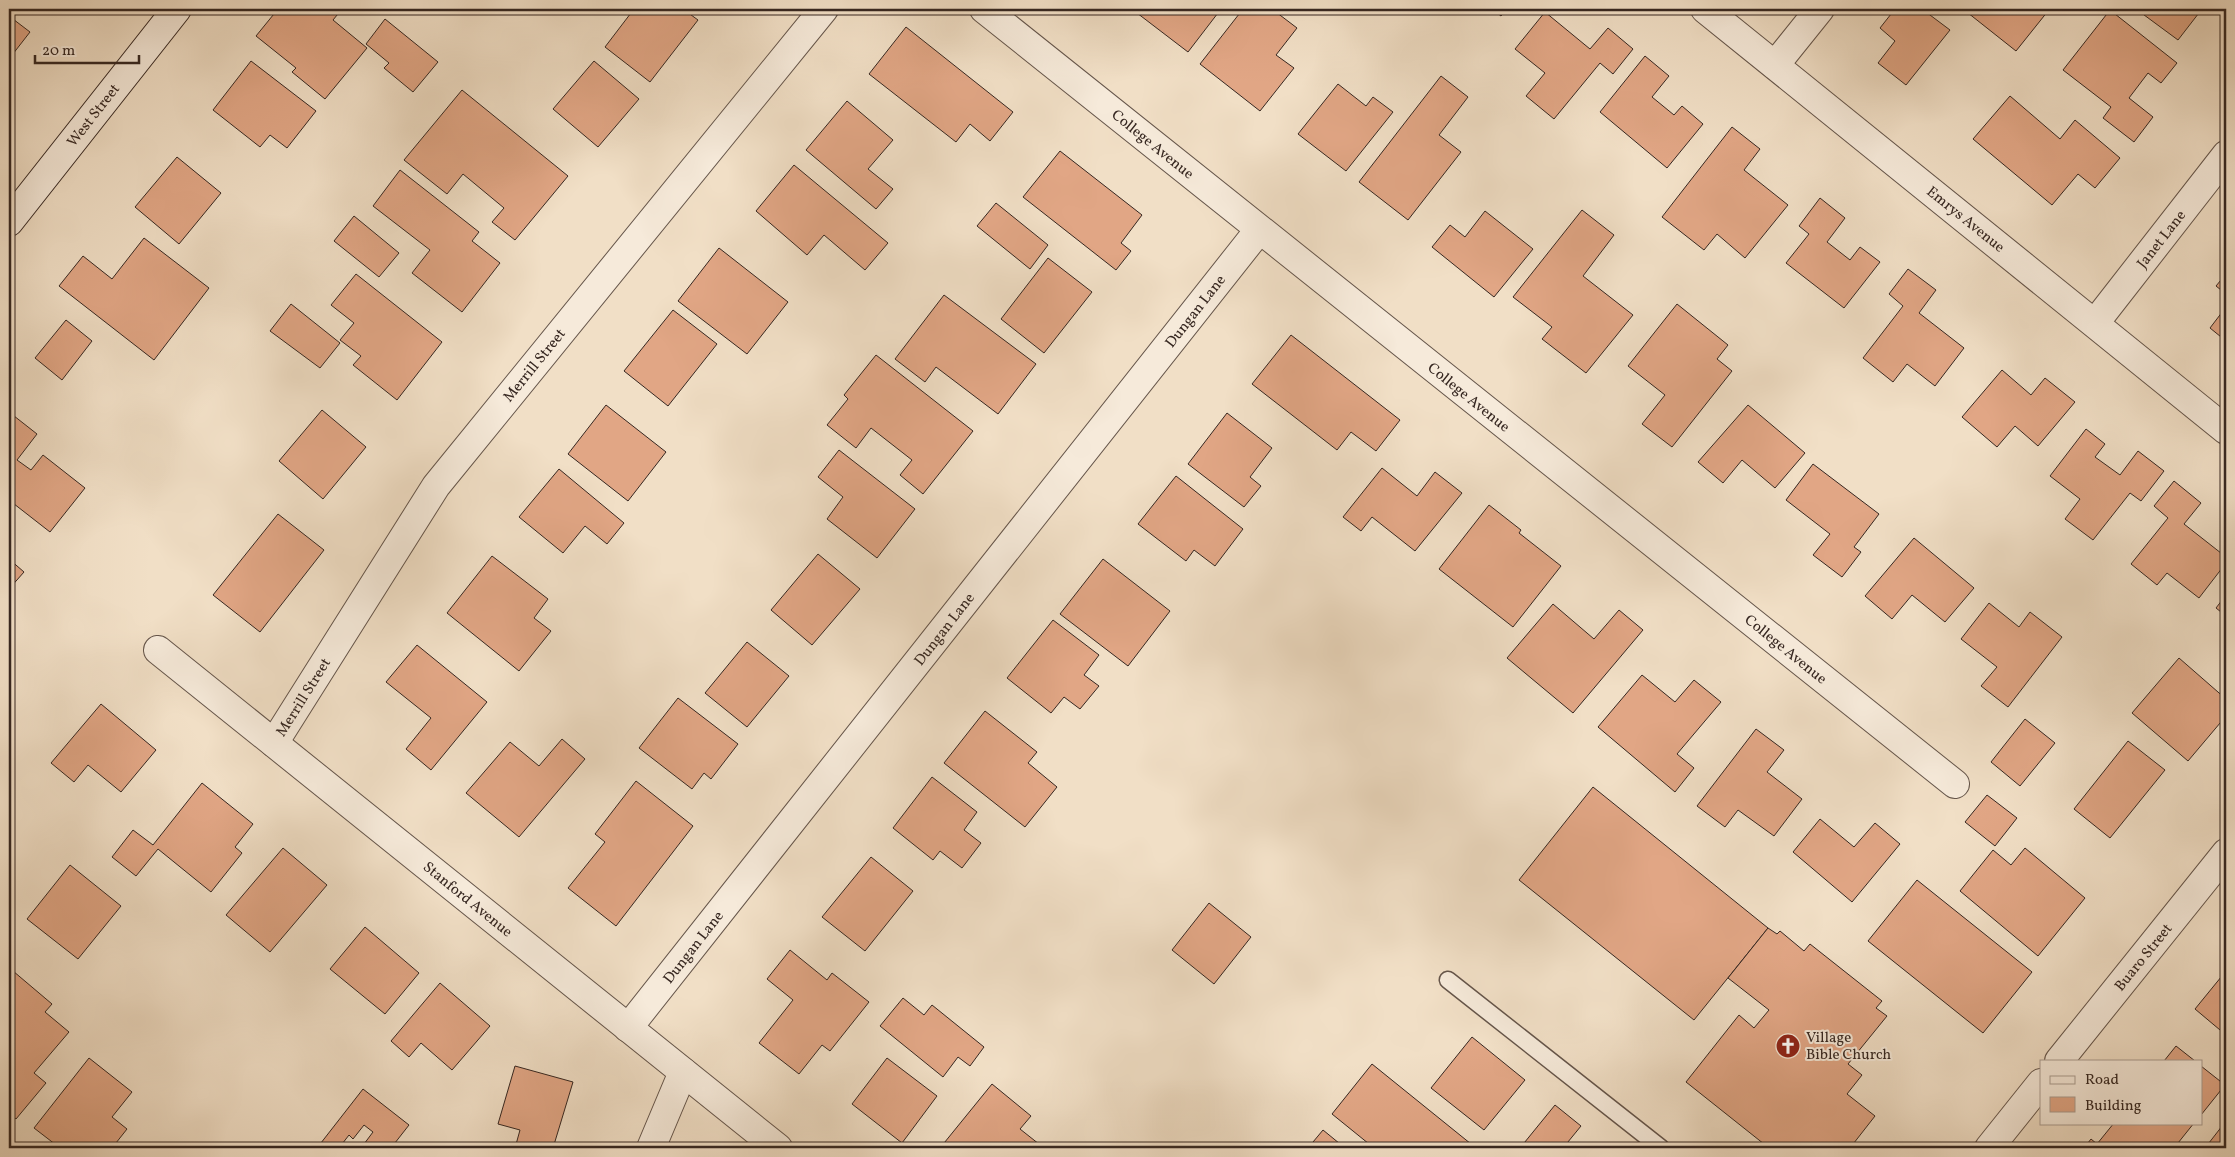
<svg xmlns="http://www.w3.org/2000/svg" width="2235" height="1157" font-family="Vollkorn,serif">
	<style>
		.building { fill: #e1a685; stroke: #362721 }
		.lines { fill: none; stroke-linecap: round; stroke-linejoin: round }
		.service-casing { stroke: #65554a; stroke-width: 19 }
		.minor-casing { stroke: #65554a; stroke-width: 30 }
		.secondary-casing { stroke: #362721; stroke-width: 30 }
		.service { stroke: #f6eada; stroke-width: 16 }
		.minor { stroke: #f6eada; stroke-width: 28 }
		.secondary { stroke: #f6eada; stroke-width: 28 }
		.labels { text-anchor: middle; stroke-width: 4; stroke-linejoin: round; paint-order: stroke }
		.street-label { font-size: 15px; fill: #362721; stroke: #f6eada }
		.poi-label { font-size: 15px; fill: #362721; stroke: #f6eada; text-anchor: start }
	</style>
	<rect width="100%" height="100%" fill="#f1dfc6"/>
	<filter id="stains"><feTurbulence type="fractalNoise" baseFrequency=".004" numOctaves="4"/><feColorMatrix values="0 0 0 0 .2 0 0 0 0 .09 0 0 0 0 .02 0 0 0 .5 -.17"/></filter>
	<radialGradient id="worn" r=".72"><stop offset=".6" stop-color="#630" stop-opacity="0"/><stop offset="1" stop-color="#630" stop-opacity=".3"/></radialGradient>
	<g class="building">
		<polygon points="278,9 342,9 333,20 367,48 325,99 292,72 296,68 256,36"/>
		<polygon points="634,9 683,9 698,20 650,82 605,47"/>
		<polygon points="1141,9 1221,9 1188,52 1137,13"/>
		<polygon points="1243,9 1272,9 1297,28 1276,55 1294,68 1260,111 1200,64"/>
		<polygon points="1492,9 1507,9 1501,16"/>
		<polygon points="1895,9 1922,9 1950,30 1906,85 1878,63 1895,41 1880,28"/>
		<polygon points="1963,9 2045,9 2048,11 2016,51"/>
		<polygon points="2136,9 2202,9 2178,40"/>
		<polygon points="2110,10 2177,63 2161,83 2148,73 2129,98 2153,117 2134,142 2103,118 2111,107 2063,70"/>
		<polygon points="1545,12 1590,49 1608,28 1633,49 1613,74 1600,63 1554,119 1526,96 1545,73 1515,49"/>
		<polygon points="9,16 30,32 9,59"/>
		<polygon points="385,19 438,62 413,92 384,68 389,63 366,44"/>
		<polygon points="906,27 1013,112 990,141 970,124 956,142 869,74"/>
		<polygon points="1645,56 1669,76 1652,97 1674,115 1682,106 1703,124 1667,168 1600,112"/>
		<polygon points="251,61 316,111 287,148 270,135 260,147 213,110"/>
		<polygon points="594,61 639,99 598,147 553,109"/>
		<polygon points="1441,76 1468,97 1439,135 1461,152 1408,220 1359,182"/>
		<polygon points="1338,84 1366,106 1373,97 1393,112 1346,171 1298,134"/>
		<polygon points="462,90 568,176 515,240 492,222 504,208 463,174 447,194 404,160"/>
		<polygon points="2010,96 2060,139 2075,120 2120,158 2095,188 2078,174 2052,205 1973,139"/>
		<polygon points="847,101 893,140 868,169 893,189 876,209 806,150"/>
		<polygon points="1732,127 1760,149 1744,170 1788,205 1745,258 1717,234 1704,250 1662,217"/>
		<polygon points="1060,151 1142,215 1121,243 1131,251 1116,270 1023,197"/>
		<polygon points="177,157 221,193 179,244 135,207"/>
		<polygon points="794,165 888,243 865,270 824,235 807,255 756,211"/>
		<polygon points="400,170 479,232 472,241 500,263 462,312 412,273 430,250 373,206"/>
		<polygon points="1820,198 1845,218 1827,242 1850,260 1860,247 1880,262 1844,308 1786,263 1809,234 1799,226"/>
		<polygon points="996,203 1048,245 1030,269 977,226"/>
		<polygon points="1582,210 1614,235 1583,276 1633,315 1586,373 1542,339 1552,327 1513,297"/>
		<polygon points="1485,211 1533,249 1494,297 1432,247 1450,225 1465,237"/>
		<polygon points="354,216 399,253 379,277 334,241"/>
		<polygon points="144,238 209,288 154,360 59,286 83,256 112,279"/>
		<polygon points="719,248 788,302 747,354 678,301"/>
		<polygon points="1048,258 1092,292 1044,353 1001,319"/>
		<polygon points="1908,269 1936,290 1919,313 1964,348 1935,386 1907,364 1893,382 1863,358 1903,306 1889,294"/>
		<polygon points="356,274 442,342 397,400 353,365 361,356 340,340 354,323 331,305"/>
		<polygon points="2226,274 2226,294 2216,286"/>
		<polygon points="944,295 1036,364 998,414 936,367 925,382 895,359"/>
		<polygon points="291,304 340,343 320,368 270,331"/>
		<polygon points="1677,304 1728,345 1717,359 1732,371 1672,447 1642,424 1665,395 1628,366"/>
		<polygon points="2226,307 2226,341 2210,328"/>
		<polygon points="673,310 717,344 668,406 624,371"/>
		<polygon points="66,320 92,341 62,380 35,358"/>
		<polygon points="1291,335 1400,420 1376,451 1351,432 1337,450 1252,384"/>
		<polygon points="876,355 973,431 923,494 900,475 912,460 871,428 856,448 827,425 848,399 844,395"/>
		<polygon points="2002,370 2031,395 2045,378 2075,402 2038,446 2015,426 1997,447 1962,417"/>
		<polygon points="606,405 666,452 628,501 568,454"/>
		<polygon points="1748,405 1805,453 1775,488 1742,460 1723,483 1698,462"/>
		<polygon points="322,410 366,447 323,499 279,461"/>
		<polygon points="9,412 37,434 17,460 31,470 43,455 85,488 50,532 9,500"/>
		<polygon points="1227,413 1272,448 1250,477 1261,486 1244,507 1188,464"/>
		<polygon points="2086,429 2105,444 2095,457 2120,475 2138,451 2164,471 2141,501 2130,493 2093,540 2065,519 2080,499 2050,476"/>
		<polygon points="839,450 915,509 877,558 827,519 843,497 818,477"/>
		<polygon points="1813,464 1879,514 1854,547 1861,552 1842,577 1813,555 1830,534 1786,500"/>
		<polygon points="1382,468 1417,496 1435,472 1462,493 1415,551 1372,517 1361,531 1343,517"/>
		<polygon points="559,469 624,523 607,544 585,526 563,553 519,517"/>
		<polygon points="1176,476 1243,529 1215,566 1194,550 1186,561 1138,524"/>
		<polygon points="2174,481 2201,503 2184,524 2226,557 2226,563 2199,598 2167,573 2157,585 2131,564 2168,518 2154,506"/>
		<polygon points="1489,505 1521,530 1519,533 1561,566 1513,627 1439,569"/>
		<polygon points="278,514 324,550 260,632 213,595"/>
		<polygon points="1914,538 1974,588 1945,622 1912,595 1892,619 1865,596"/>
		<polygon points="818,554 860,589 812,645 771,610"/>
		<polygon points="492,556 548,599 534,618 551,631 519,671 447,613"/>
		<polygon points="9,559 24,572 9,589"/>
		<polygon points="1103,559 1170,611 1128,666 1060,614"/>
		<polygon points="2226,595 2226,616 2216,608"/>
		<polygon points="1989,603 2019,627 2030,612 2062,637 2008,707 1981,686 1997,667 1961,639"/>
		<polygon points="1553,604 1594,639 1619,610 1643,630 1573,713 1507,658"/>
		<polygon points="1053,620 1099,655 1084,675 1099,686 1080,709 1064,697 1051,713 1007,678"/>
		<polygon points="747,642 789,676 747,727 705,693"/>
		<polygon points="417,645 487,702 431,770 406,749 431,718 386,682"/>
		<polygon points="2179,658 2226,699 2226,716 2188,761 2132,713"/>
		<polygon points="1642,675 1675,702 1694,680 1721,702 1677,754 1694,768 1675,792 1598,727"/>
		<polygon points="678,698 738,744 711,779 704,773 692,789 639,748"/>
		<polygon points="101,704 156,750 121,792 88,765 74,782 51,763"/>
		<polygon points="985,711 1037,752 1028,763 1057,787 1025,827 944,763"/>
		<polygon points="2025,719 2055,743 2020,786 1991,762"/>
		<polygon points="1756,729 1784,750 1767,772 1802,799 1774,836 1738,810 1725,827 1697,806"/>
		<polygon points="562,739 585,759 519,837 466,793 510,742 539,766"/>
		<polygon points="2128,741 2165,770 2110,838 2074,809"/>
		<polygon points="932,777 977,812 964,830 981,843 962,868 940,851 933,860 893,828"/>
		<polygon points="636,781 693,826 616,926 568,888 605,842 595,834"/>
		<polygon points="202,783 253,824 235,847 242,853 211,892 158,849 136,876 112,857 133,830 153,845"/>
		<polygon points="1593,787 1768,928 1694,1020 1519,880"/>
		<polygon points="1987,795 2017,818 1995,846 1965,822"/>
		<polygon points="1820,819 1854,847 1875,823 1900,844 1852,902 1793,852"/>
		<polygon points="283,848 327,885 270,952 226,915"/>
		<polygon points="2025,848 2085,898 2038,956 1960,891 1993,850 2011,865"/>
		<polygon points="871,857 913,891 865,951 822,917"/>
		<polygon points="70,865 121,906 78,959 27,919"/>
		<polygon points="1917,880 2032,972 1983,1033 1868,941"/>
		<polygon points="1209,903 1251,937 1214,984 1172,950"/>
		<polygon points="365,927 419,973 385,1014 330,969"/>
		<polygon points="1768,928 1777,934 1780,931 1804,951 1810,944 1882,1001 1876,1008 1887,1016 1848,1064 1862,1075 1847,1094 1875,1116 1850,1148 1769,1148 1686,1082 1739,1015 1754,1028 1769,1010 1728,978"/>
		<polygon points="790,950 827,980 832,973 869,1002 830,1051 822,1045 799,1074 759,1043 793,1000 767,979"/>
		<polygon points="13,971 52,1004 45,1012 69,1032 34,1073 46,1083 16,1119 9,1113 9,976"/>
		<polygon points="2226,971 2226,1035 2195,1009"/>
		<polygon points="440,983 490,1026 452,1070 421,1043 409,1057 391,1041"/>
		<polygon points="903,998 924,1015 932,1005 984,1047 970,1066 958,1057 943,1077 880,1026"/>
		<polygon points="1472,1037 1525,1080 1484,1130 1431,1088"/>
		<polygon points="2176,1046 2195,1061 2164,1061"/>
		<polygon points="89,1058 132,1092 112,1117 127,1129 112,1148 60,1148 34,1128"/>
		<polygon points="887,1058 937,1096 902,1143 852,1104"/>
		<polygon points="1372,1064 1476,1148 1374,1148 1332,1114"/>
		<polygon points="515,1066 573,1082 553,1148 515,1148 520,1130 498,1124"/>
		<polygon points="2201,1066 2225,1085 2201,1115"/>
		<polygon points="992,1084 1031,1116 1020,1129 1044,1148 940,1148"/>
		<polygon points="363,1089 409,1125 391,1148 361,1148 373,1132 364,1125 353,1139 349,1135 339,1148 317,1148"/>
		<polygon points="1555,1105 1581,1126 1563,1148 1520,1148"/>
		<polygon points="2226,1121 2226,1148 2205,1148"/>
		<polygon points="2114,1123 2194,1123 2174,1148 2084,1148 2091,1139 2097,1144"/>
		<polygon points="1323,1130 1345,1148 1308,1148"/>
	</g>
	<g class="lines">
		<defs>
			<polyline id="service" points="1448,980 1661,1148"/>
			<g id="minor">
				<polyline points="984,9 1955,784"/>
				<polyline points="1705,9 2226,430"/>
				<polyline points="1775,65 1820,9"/>
				<polyline points="2095,323 2226,155"/>
				<polyline points="158,650 778,1148"/>
				<polyline points="274,743 436,486 824,9"/>
				<polyline points="628,1028 1259,230"/>
				<polyline points="2059,1061 2226,853"/>
				<polyline points="651,1148 683,1072"/>
				<polyline points="1989,1148 2041,1083"/>
			</g>
			<polyline id="secondary" points="9,222 177,9"/>
		</defs>
		<use href="#service" class="service-casing"/>
		<use href="#minor" class="minor-casing"/>
		<use href="#secondary" class="secondary-casing"/>
		<use href="#service" class="service"/>
		<use href="#minor" class="minor"/>
		<use href="#secondary" class="secondary"/>
	</g>
	<defs>
		<symbol id="church-disc" viewBox="-11 -11 22 22"><circle r="9.5" fill="#8f2418" stroke="#f6eada"/><path d="M-1.2-6h2.4v3.5h3.3v2.4h-3.3V6h-2.4V-.1h-3.3v-2.4h3.3Z" fill="#fff"/></symbol>
	</defs>
	<g fill-rule="evenodd">
		<use href="#church-disc" x="1774" y="1032" width="28" height="28"/>
	</g>
	<g class="labels">
		<g class="street-label">
			<text transform="translate(93 115) rotate(-52)" y="5">West Street</text>
			<text transform="translate(1153 144) rotate(39)" y="5">College Avenue</text>
			<text transform="translate(1966 219) rotate(39)" y="5">Emrys Avenue</text>
			<text transform="translate(2161 239) rotate(-52)" y="5">Janet Lane</text>
			<text transform="translate(1195 311) rotate(-52)" y="5">Dungan Lane</text>
			<text transform="translate(534 365) rotate(-51)" y="5">Merrill Street</text>
			<text transform="translate(1469 397) rotate(39)" y="5">College Avenue</text>
			<text transform="translate(944 629) rotate(-52)" y="5">Dungan Lane</text>
			<text transform="translate(1786 649) rotate(39)" y="5">College Avenue</text>
			<text transform="translate(303 697) rotate(-58)" y="5">Merrill Street</text>
			<text transform="translate(468 899) rotate(39)" y="5">Stanford Avenue</text>
			<text transform="translate(693 947) rotate(-52)" y="5">Dungan Lane</text>
			<text transform="translate(2143 957) rotate(-51)" y="5">Buaro Street</text>
		</g>
		<g class="poi-label">
			<text x="1806" y="1042">Village<tspan x="1806" dy="17">Bible Church</tspan></text>
		</g>
	</g>
	<rect width="2235" height="1157" fill="none" stroke="#f1dfc6" stroke-width="30"/>
	<rect x="10" y="10" width="2215" height="1137" fill="none" stroke="#362721" stroke-width="2.5"/>
	<rect x="15" y="15" width="2205" height="1127" fill="none" stroke="#362721"/>
	<rect x="2040" y="1060" width="162" height="65" fill="#f6eada" stroke="#a99c90"/>
	<rect x="2050" y="1076" width="25" height="8" fill="#f6eada" stroke="#a99c90"/>
	<text x="2085" y="1084" font-size="15" fill="#362721">Road</text>
	<rect x="2050" y="1097" width="25" height="15" fill="#e1a685" stroke="#a99c90"/>
	<text x="2085" y="1110" font-size="15" fill="#362721">Building</text>
	<path d="M35 55v8h104v-8" fill="none" stroke="#362721" stroke-width="2.5"/>
	<text x="42" y="55" font-size="15" fill="#362721" stroke="#f6eada" stroke-width="4" paint-order="stroke">20 m</text>
	<rect width="100%" height="100%" filter="url(#stains)"/>
	<rect width="100%" height="100%" fill="url(#worn)"/>
</svg>
